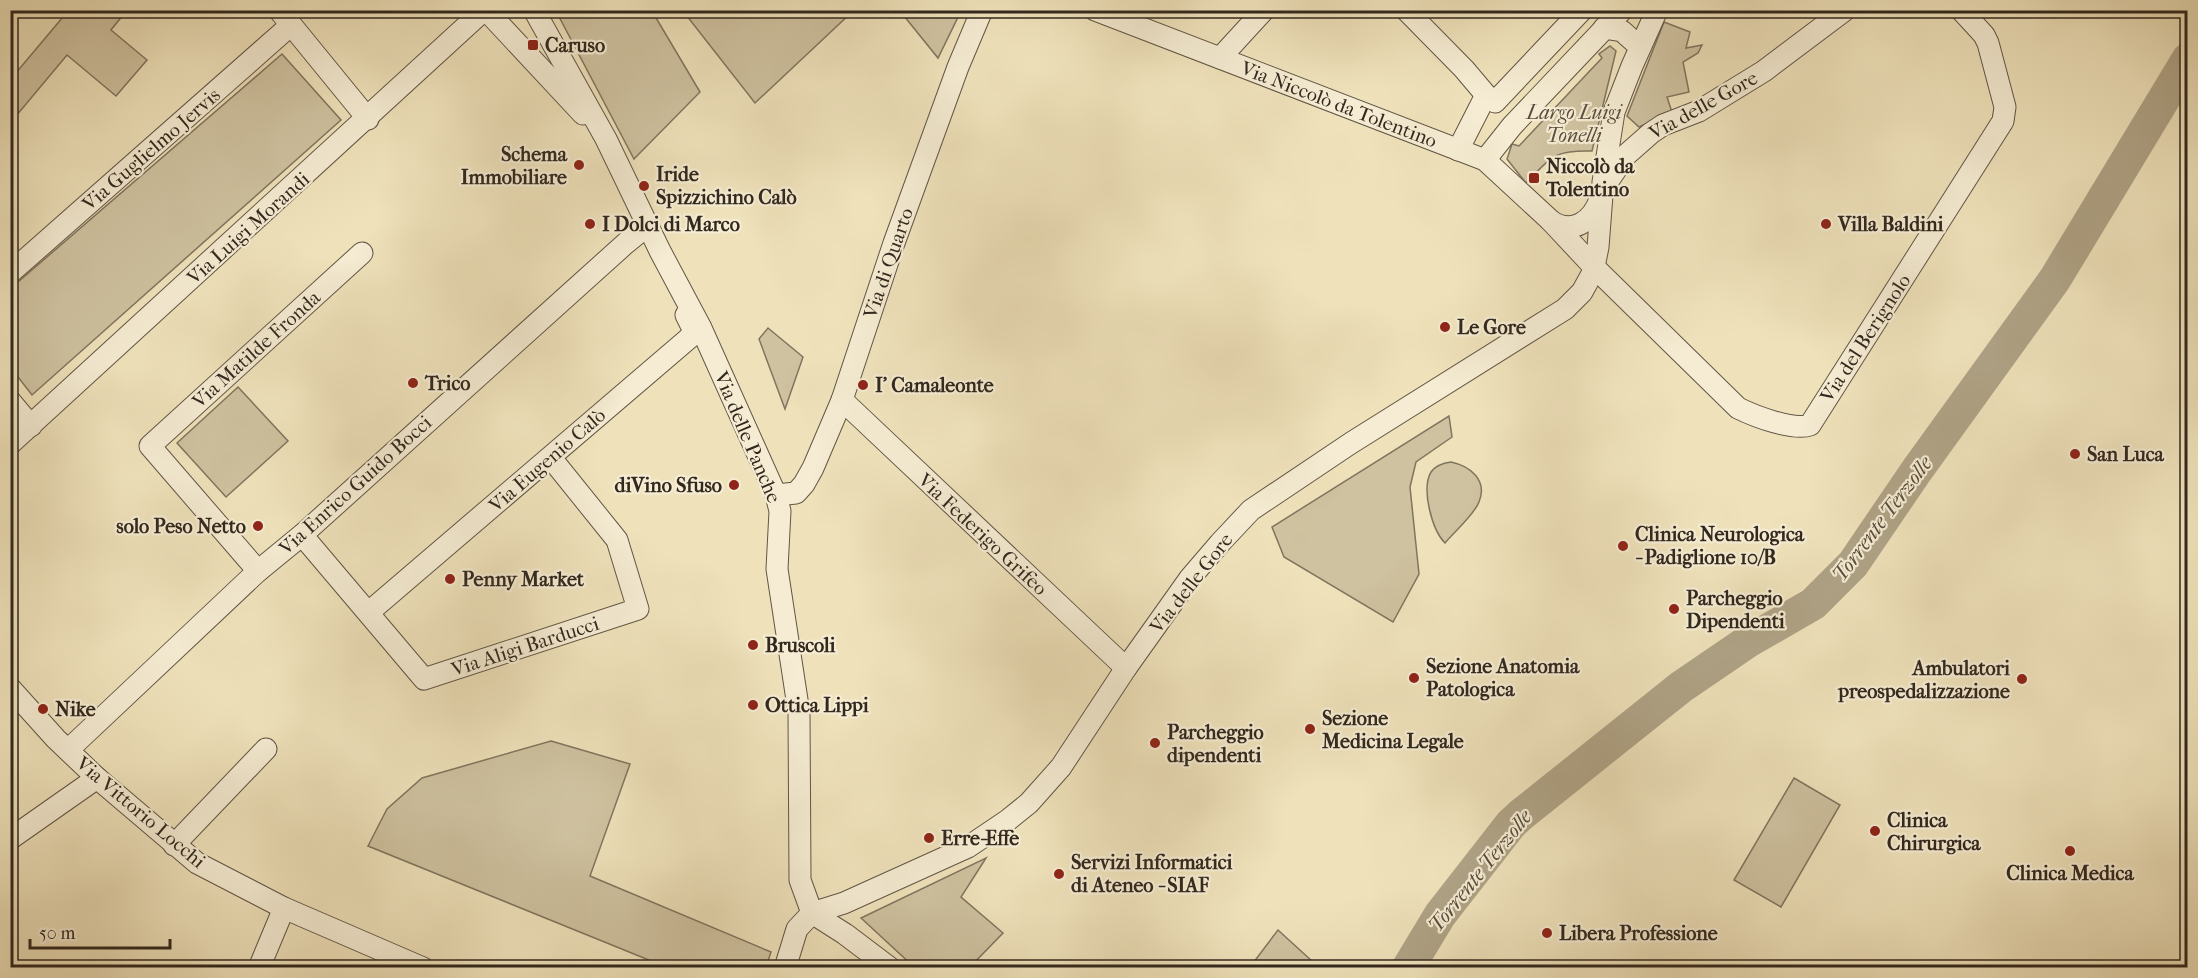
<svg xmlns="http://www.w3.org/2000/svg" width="2198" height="978" font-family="'IM FELL French Canon',serif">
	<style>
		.green { fill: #cfc2a0; stroke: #80755f; stroke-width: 1.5 }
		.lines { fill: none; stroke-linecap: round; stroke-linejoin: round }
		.river { stroke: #afa386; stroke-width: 33 }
		.minor-casing { stroke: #615645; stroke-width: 23 }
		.minor { stroke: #f5ecd3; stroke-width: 21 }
		.poi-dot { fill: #8f2418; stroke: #f5ecd3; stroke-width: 2 }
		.labels { text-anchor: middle; stroke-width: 4.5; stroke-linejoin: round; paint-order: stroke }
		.poi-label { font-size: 20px; font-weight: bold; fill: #32281e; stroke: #f5ecd3; text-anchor: start }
		.street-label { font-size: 20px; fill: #32281e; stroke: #f5ecd3 }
		.park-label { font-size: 20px; font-style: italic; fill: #594e3e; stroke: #f5ecd3 }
		.water-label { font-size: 21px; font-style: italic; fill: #584d3d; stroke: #f5ecd3 }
	</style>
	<rect width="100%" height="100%" fill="#efe2bb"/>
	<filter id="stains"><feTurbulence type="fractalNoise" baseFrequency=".00333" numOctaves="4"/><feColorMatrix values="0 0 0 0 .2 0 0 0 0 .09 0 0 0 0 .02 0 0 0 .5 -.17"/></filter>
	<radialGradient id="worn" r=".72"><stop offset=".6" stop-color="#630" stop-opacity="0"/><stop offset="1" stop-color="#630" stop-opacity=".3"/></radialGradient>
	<g class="green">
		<polygon points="68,11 118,11 123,15 111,30 147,60 116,96 67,55 11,122 11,71 15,74"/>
		<polygon points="556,11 652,11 700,92 634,159"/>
		<polygon points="683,11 853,11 755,103"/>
		<polygon points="900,11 961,11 938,58"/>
		<polygon points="1664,22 1690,32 1686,48 1702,45 1698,53 1683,62 1689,92 1667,97 1672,112 1639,127 1627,116"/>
		<path d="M1610,46L1616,51L1592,151C1553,150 1552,157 1526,183L1507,159L1512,144L1519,146L1602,58L1599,54Z"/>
		<polygon points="282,54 341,120 32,395 11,368 11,288"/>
		<polygon points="768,328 803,357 785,409 759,339"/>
		<polygon points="238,387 288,441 226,497 177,443"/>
		<polygon points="1449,416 1452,437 1416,462 1410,487 1419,574 1393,622 1284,557 1272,527"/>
		<path d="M1451,462C1470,466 1488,480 1479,502C1474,515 1454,532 1445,543C1432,530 1421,489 1431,472C1436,465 1443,463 1451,462Z"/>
		<polygon points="551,741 630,764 590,876 771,952 766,967 666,967 368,846 387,809 422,778"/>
		<polygon points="1794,778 1840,805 1781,907 1734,880"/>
		<polygon points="986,858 961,897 1003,933 970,967 914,967 861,918"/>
		<polygon points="1278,930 1313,962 1312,967 1250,967"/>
	</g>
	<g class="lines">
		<polyline class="river" points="1408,968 1440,915 1511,824 1522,814 1681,687 1747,642 1813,604 1853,564 1917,470 2055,279 2188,59"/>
		<defs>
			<g id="minor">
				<polyline points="279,10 368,119"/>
				<polyline points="486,10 583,114"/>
				<polyline points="534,10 606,139 660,251 701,328 776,495 780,511 777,569 799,713 800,880 812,913"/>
				<path d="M1095,10L1485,160L1550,220L1594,267L1738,408C1754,416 1793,431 1810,425L2003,121L2005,107L1988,43L1984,35L1961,10"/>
				<polyline points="1406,10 1464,69 1486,95 1495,102 1582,10"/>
				<polyline points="1604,28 1622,31 1640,47"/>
				<polyline points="1220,58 1264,10"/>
				<polyline points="1458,150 1486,95"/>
				<polyline points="1485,160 1512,126 1622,10"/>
				<polyline points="1606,184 1626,155 1651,133 1663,125 1699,111 1764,71 1845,10"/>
				<path d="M1551,221C1572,235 1592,222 1600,199"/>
				<polyline points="10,273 291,25"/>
				<polyline points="842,400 1126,668"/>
				<polyline points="10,401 31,426"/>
				<polyline points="10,444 484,10"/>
				<polyline points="776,495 796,493 804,484 813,468 842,400 894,243 958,67 982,10"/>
				<polyline points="302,535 424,679 638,609 617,540 551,458"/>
				<polyline points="258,571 150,446 362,253"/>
				<polyline points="369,612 695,333 686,315"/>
				<polyline points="10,688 56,739 97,778 197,863 284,908 423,968"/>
				<polyline points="68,750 258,571 302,535 626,243 647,226"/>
				<polyline points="10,839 97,778"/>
				<polyline points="174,845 266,749"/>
				<polyline points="812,913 845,934 890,968"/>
				<polyline points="259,968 284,908"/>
				<polyline points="785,968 797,929 812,913 844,903 968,847 1008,820 1029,803 1061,767 1126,668 1190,578 1220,543 1251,510 1351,443 1565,309 1582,292 1593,272 1598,247 1603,182 1614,112 1632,66 1657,10"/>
			</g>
		</defs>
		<use href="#minor" class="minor-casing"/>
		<use href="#minor" class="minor"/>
	</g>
	<g class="poi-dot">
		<rect x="527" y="39" width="12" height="12" rx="3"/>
		<circle cx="579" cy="165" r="6"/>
		<rect x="1528" y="172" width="12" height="12" rx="3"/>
		<circle cx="644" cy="186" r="6"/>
		<circle cx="590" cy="224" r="6"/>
		<circle cx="1826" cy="224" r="6"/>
		<circle cx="1445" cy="327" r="6"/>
		<circle cx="413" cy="383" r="6"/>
		<circle cx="863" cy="385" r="6"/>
		<circle cx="2075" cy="454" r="6"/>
		<circle cx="734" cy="485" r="6"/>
		<circle cx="258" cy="526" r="6"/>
		<circle cx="1623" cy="546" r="6"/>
		<circle cx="450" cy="579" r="6"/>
		<circle cx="1674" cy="609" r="6"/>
		<circle cx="753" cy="645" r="6"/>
		<circle cx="1414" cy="678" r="6"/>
		<circle cx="2022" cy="679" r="6"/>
		<circle cx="753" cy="705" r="6"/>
		<circle cx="43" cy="709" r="6"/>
		<circle cx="1310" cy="729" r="6"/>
		<circle cx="1155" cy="743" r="6"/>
		<circle cx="1875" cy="831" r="6"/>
		<circle cx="929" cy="838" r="6"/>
		<circle cx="2070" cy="851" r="6"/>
		<circle cx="1059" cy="874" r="6"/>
		<circle cx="1547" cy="933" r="6"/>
	</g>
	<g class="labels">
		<g class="poi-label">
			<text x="545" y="52">Caruso</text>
			<text x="567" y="161" text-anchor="end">Schema<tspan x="567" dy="23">Immobiliare</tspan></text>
			<text x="1546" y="173">Niccolò da<tspan x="1546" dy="23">Tolentino</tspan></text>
			<text x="656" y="181">Iride<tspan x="656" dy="23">Spizzichino Calò</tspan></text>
			<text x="602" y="231">I Dolci di Marco</text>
			<text x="1838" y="231">Villa Baldini</text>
			<text x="1457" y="334">Le Gore</text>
			<text x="425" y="390">Trico</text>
			<text x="875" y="392">I' Camaleonte</text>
			<text x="2087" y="461">San Luca</text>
			<text x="722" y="492" text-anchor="end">diVino Sfuso</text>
			<text x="246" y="533" text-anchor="end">solo Peso Netto</text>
			<text x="1635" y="541">Clinica Neurologica<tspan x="1635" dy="23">- Padiglione 10/B</tspan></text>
			<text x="462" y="586">Penny Market</text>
			<text x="1686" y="605">Parcheggio<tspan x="1686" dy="23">Dipendenti</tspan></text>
			<text x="765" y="652">Bruscoli</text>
			<text x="1426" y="673">Sezione Anatomia<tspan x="1426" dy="23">Patologica</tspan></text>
			<text x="2010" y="675" text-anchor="end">Ambulatori<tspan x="2010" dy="23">preospedalizzazione</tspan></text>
			<text x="765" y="712">Ottica Lippi</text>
			<text x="55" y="716">Nike</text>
			<text x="1322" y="725">Sezione<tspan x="1322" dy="23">Medicina Legale</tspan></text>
			<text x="1167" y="739">Parcheggio<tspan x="1167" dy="23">dipendenti</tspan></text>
			<text x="1887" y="827">Clinica<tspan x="1887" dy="23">Chirurgica</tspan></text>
			<text x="941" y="845">Erre-Effe</text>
			<text x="1071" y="869">Servizi Informatici<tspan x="1071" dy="23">di Ateneo - SIAF</tspan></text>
			<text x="2070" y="880" text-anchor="middle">Clinica Medica</text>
			<text x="1559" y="940">Libera Professione</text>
		</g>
		<g class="street-label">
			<text transform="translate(1339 104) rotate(21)" y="7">Via Niccolò da Tolentino</text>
			<text transform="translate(1703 105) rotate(-29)" y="7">Via delle Gore</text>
			<text transform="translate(151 149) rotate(-41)" y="7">Via Guglielmo Jervis</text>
			<text transform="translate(248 228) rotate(-42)" y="7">Via Luigi Morandi</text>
			<text transform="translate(888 263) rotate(-71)" y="7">Via di Quarto</text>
			<text transform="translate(1865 338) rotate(-57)" y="7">Via del Berignolo</text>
			<text transform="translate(256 349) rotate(-42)" y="7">Via Matilde Fronda</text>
			<text transform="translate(748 437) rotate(67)" y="7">Via delle Panche</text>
			<text transform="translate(547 460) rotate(-41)" y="7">Via Eugenio Calò</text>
			<text transform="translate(355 485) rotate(-42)" y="7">Via Enrico Guido Bocci</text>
			<text transform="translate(983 534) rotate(43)" y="7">Via Federigo Grifeo</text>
			<text transform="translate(1191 583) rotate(-52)" y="7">Via delle Gore</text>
			<text transform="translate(525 646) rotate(-18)" y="7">Via Aligi Barducci</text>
			<text transform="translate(141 812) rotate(40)" y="7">Via Vittorio Locchi</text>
		</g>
		<g class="park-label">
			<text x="1574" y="119">Largo Luigi<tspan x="1574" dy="23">Tonelli</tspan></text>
		</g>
		<g class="water-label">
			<text transform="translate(1882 519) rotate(-53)" y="7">Torrente Terzolle</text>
			<text transform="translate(1480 871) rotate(-51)" y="7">Torrente Terzolle</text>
		</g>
	</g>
	<rect width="2198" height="978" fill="none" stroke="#efe2bb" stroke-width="36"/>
	<rect x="12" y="12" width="2174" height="954" fill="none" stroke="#32281e" stroke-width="3"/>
	<rect x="18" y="18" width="2162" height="942" fill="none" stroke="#32281e" stroke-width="1.5"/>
	<path d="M30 939v9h140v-9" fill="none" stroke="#32281e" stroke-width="3"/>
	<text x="39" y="939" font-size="18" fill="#32281e" stroke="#f5ecd3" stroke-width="4.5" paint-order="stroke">50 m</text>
	<rect width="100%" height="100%" filter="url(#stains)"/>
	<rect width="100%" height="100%" fill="url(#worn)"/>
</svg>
